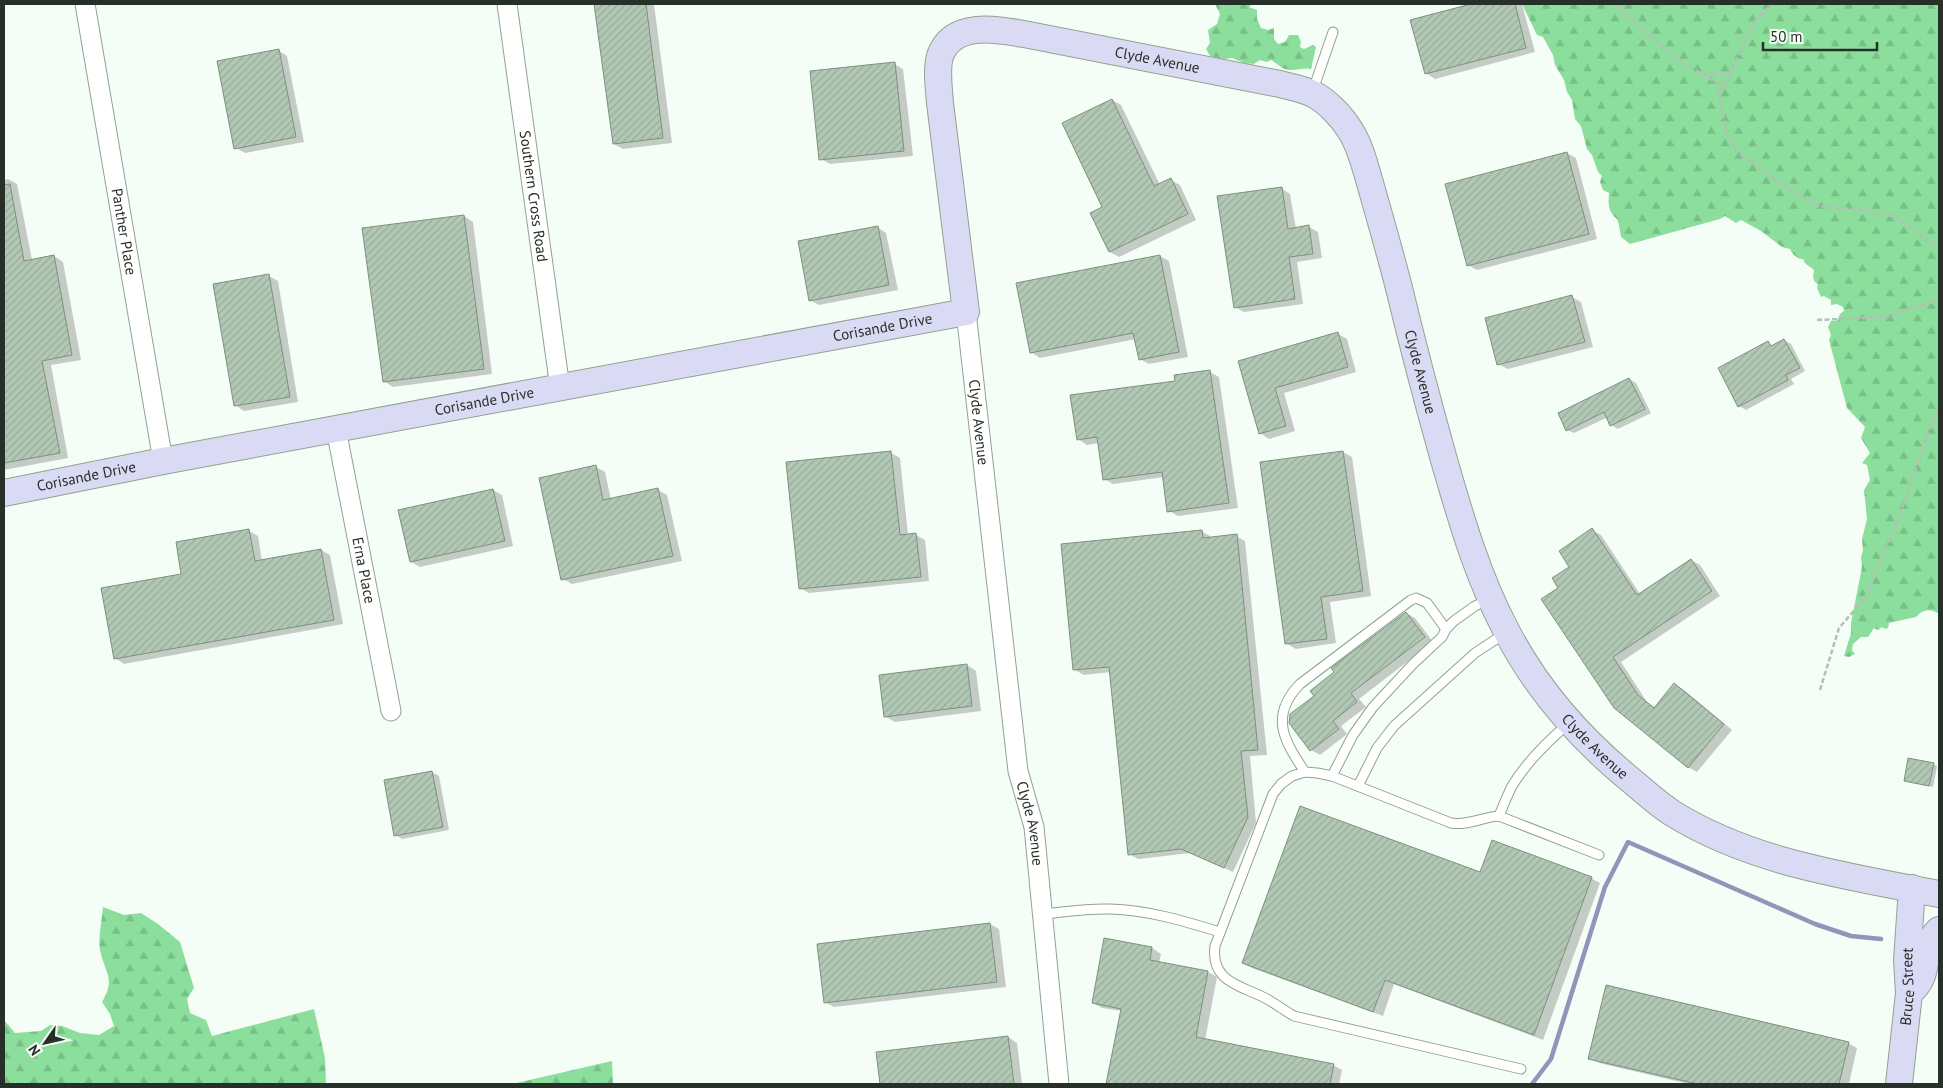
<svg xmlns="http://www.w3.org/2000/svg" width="1943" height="1088" font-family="'PT Sans',sans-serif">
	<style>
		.forest { fill: url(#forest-firs) }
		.shadow { fill: #0003 }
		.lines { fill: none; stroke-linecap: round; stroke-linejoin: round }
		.stream { stroke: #9095b9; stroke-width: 4.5 }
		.building { fill: url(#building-hatch); stroke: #7b917e }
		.lane-casing { stroke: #8ea491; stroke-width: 11 }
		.street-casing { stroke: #8ea491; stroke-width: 21 }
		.secondary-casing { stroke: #8ea491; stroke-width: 28 }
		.path { stroke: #b6bfb7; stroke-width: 2.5; stroke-dasharray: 5 2.5; stroke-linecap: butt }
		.lane { stroke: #fff; stroke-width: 9 }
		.street { stroke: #fff; stroke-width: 19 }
		.secondary { stroke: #dadaf5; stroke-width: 26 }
		.labels { text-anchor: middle; stroke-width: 5; stroke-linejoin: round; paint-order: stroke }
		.street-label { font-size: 15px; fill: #262f28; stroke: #f5fef6 }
	</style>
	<defs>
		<pattern id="forest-firs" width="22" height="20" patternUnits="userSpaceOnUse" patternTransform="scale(1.25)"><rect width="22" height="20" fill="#8bde9b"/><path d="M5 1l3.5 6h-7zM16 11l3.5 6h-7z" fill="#78bf86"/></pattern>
		<pattern id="building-hatch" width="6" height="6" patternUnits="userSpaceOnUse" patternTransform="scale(1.25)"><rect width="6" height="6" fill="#b1c8b4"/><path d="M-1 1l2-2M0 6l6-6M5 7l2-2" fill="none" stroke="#98ac9b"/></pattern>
	</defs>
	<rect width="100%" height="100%" fill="#f5fef6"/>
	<g class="forest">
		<path d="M1215,4H1252L1249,7L1257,10V19L1261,28L1268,30L1274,28V39L1278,44L1285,42L1289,35H1298L1301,42L1300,47L1304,49L1313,45L1316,47L1311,69C1302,67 1294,72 1285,69C1281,68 1275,62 1271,60L1267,62L1260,60L1254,64L1244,63L1232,58L1224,59L1210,56L1206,49L1210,43L1208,30L1217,24L1220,14Z"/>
		<path d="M1522,4H1939V614C1932,608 1922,609 1916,617L1889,623L1888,628L1885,629L1882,627L1878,630L1874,628L1868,637H1861L1853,644L1852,650L1855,654L1849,657L1844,656L1851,633V623L1862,567L1861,557L1863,551L1862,539L1867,519L1864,490L1870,480L1867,465L1862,463L1870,453L1861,438L1865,427L1847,408L1829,340L1831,335L1828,327L1831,321H1837L1840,314L1844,311L1843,307L1837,304L1831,305V300L1824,296L1821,297L1817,288L1818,284C1812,281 1813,276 1814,270L1805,263L1803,259C1798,260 1792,254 1790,249L1782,247L1761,231L1741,220L1736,223L1725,216L1720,219L1630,244L1621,237L1618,220C1608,212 1608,204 1609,193L1603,190L1600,182L1602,176L1598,172L1592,155L1587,149L1581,126L1575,119L1572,100L1567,92L1564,80L1555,65L1553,55L1543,37L1537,35Z"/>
		<path d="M103,907L124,915L141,913L158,924L180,942L194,988L187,999L190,1013L206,1020L212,1036L314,1009L325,1058L326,1084H4V1020L15,1033L41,1031L50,1025L62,1026L80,1033L99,1035L114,1026L110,1014L102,1002C116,978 105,974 100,950C98,938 102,920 103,907Z"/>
		<polygon points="612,1061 613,1084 512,1084"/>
	</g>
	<g class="shadow">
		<polygon points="596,4 654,4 672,143 623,149 614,144"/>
		<polygon points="1476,4 1522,4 1535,52 1435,79 1426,73 1412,20"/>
		<polygon points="278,50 287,56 304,142 245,153 236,148"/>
		<polygon points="894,64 903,69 913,156 830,164 821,159"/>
		<polygon points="1112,100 1121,105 1160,185 1171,180 1180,185 1196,220 1119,257 1110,252"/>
		<polygon points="1567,153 1576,158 1597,239 1477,270 1468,265"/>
		<polygon points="8,179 17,184 32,260 54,256 63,262 81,360 51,365 68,458 4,470 4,180"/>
		<polygon points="1281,188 1290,194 1296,229 1309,227 1318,232 1322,258 1297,262 1303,304 1244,312 1235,307"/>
		<polygon points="464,216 473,222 492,374 393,387 384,381"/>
		<polygon points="877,227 886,233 898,290 819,305 810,300"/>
		<polygon points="1160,256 1169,261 1188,357 1149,364 1140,359 1136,339 1040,358 1031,352"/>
		<polygon points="269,276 278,281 298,402 244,411 235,405"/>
		<polygon points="1572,297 1581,302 1593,347 1508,369 1498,364"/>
		<polygon points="1338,334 1347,339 1356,372 1284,393 1295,431 1269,439 1260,433 1240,362"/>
		<polygon points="1784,340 1791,344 1805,371 1791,379 1794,384 1746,410 1739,406 1768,343 1773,346"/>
		<polygon points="1210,372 1219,377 1238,508 1178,516 1169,511 1164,477 1113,484 1104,479 1099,443 1087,445 1078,439 1177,382"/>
		<polygon points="1629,379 1636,383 1651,413 1618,429 1611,425 1608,417 1574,433 1567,430"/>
		<polygon points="1343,452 1352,457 1371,596 1330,602 1336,643 1296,649 1287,644"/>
		<polygon points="891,453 900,458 908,535 916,535 925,540 929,581 809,593 800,588"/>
		<polygon points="596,467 605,472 611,500 658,490 667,495 682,561 572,584 563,579"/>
		<polygon points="493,490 502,495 513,546 420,567 411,562"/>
		<polygon points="1592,530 1601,535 1640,594 1691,560 1700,565 1720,596 1621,662 1647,702 1656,708 1675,685 1684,690 1732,730 1697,772 1688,767 1560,589"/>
		<polygon points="249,531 258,536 262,561 321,550 330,555 343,624 124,664 115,658 183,575"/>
		<polygon points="1201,531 1210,536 1211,538 1236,536 1245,541 1267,755 1250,756 1256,823 1233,872 1191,853 1138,859 1129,854 1111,672 1084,675 1075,670"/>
		<polygon points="1406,613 1415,618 1433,642 1359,699 1366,707 1341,726 1347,734 1320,755 1311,750 1315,696"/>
		<polygon points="967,665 976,671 981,711 895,722 886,717"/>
		<polygon points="1933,764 1937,766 1933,787 1905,780"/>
		<polygon points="432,772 439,776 449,830 402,839 396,835"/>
		<polygon points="1480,874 1591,878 1600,883 1543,1040 1394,984 1383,1016 1252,968 1243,963"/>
		<polygon points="990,924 999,929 1006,987 834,1007 825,1002"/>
		<polygon points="1152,948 1161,954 1159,963 1208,972 1217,977 1205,1040 1333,1065 1342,1070 1339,1084 1108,1084 1122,1011 1102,1008 1093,1003"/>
		<polygon points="1008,1037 1017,1043 1022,1084 882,1084 878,1053"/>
		<polygon points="1848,1043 1857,1048 1849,1084 1689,1084 1599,1063 1590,1058"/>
	</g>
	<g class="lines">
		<polyline class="stream" points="1532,1084 1551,1059 1605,887 1628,842 1815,924 1851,936 1881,939"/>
	</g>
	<g class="building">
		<polygon points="594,4 646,4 663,138 613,144"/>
		<polygon points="1471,4 1515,4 1526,48 1425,74 1410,20"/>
		<polygon points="279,49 296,137 234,149 217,61"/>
		<polygon points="895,62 904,151 819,160 810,71"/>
		<polygon points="1112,99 1154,186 1171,178 1188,214 1109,252 1090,213 1102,207 1062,123"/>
		<polygon points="1567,152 1589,234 1467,266 1445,184"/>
		<polygon points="10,184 24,261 54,255 72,355 42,361 60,453 4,463 4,185"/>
		<polygon points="1282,187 1288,229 1309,225 1313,254 1289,257 1295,299 1234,308 1217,196"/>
		<polygon points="464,215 484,369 383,382 362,228"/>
		<polygon points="878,226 889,285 809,301 798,241"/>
		<polygon points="1160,255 1179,352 1139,360 1133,333 1030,353 1016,283"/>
		<polygon points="269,274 290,397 234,406 213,284"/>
		<polygon points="1572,295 1585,342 1497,365 1485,318"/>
		<polygon points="1338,332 1348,367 1275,388 1286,426 1259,434 1238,361"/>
		<polygon points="1784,339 1800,368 1786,375 1788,380 1738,407 1718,368 1768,341 1771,346"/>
		<polygon points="1210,370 1229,503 1167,512 1162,472 1103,480 1097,437 1077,440 1070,395 1175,381 1174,375"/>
		<polygon points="1629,378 1645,409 1610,426 1604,412 1566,431 1558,413"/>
		<polygon points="891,451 900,535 916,533 921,577 799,589 786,462"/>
		<polygon points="1343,451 1363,591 1321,597 1327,639 1285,644 1260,462"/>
		<polygon points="596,465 603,500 658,488 673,556 561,580 539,478"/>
		<polygon points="493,489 505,541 410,562 398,510"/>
		<polygon points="1592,528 1637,595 1691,559 1712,591 1613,657 1638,695 1654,708 1674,683 1724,724 1688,768 1614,708 1541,599 1558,588 1552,578 1569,567 1559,551"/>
		<polygon points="249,529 255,561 321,549 334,620 114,659 101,588 181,574 176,542"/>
		<polygon points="1202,530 1203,538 1237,534 1258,750 1241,751 1248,817 1224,868 1181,849 1128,855 1109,667 1073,670 1061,544"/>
		<polygon points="1406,612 1425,637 1351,693 1357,702 1333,721 1339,729 1310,751 1289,723 1290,714 1314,696 1310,691 1334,672 1331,668"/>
		<polygon points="967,664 972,706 884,717 879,675"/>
		<polygon points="1908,758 1934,763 1929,786 1904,781"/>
		<polygon points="432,771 443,827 394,836 384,780"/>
		<polygon points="1300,806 1480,872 1492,840 1592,877 1534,1035 1385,980 1373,1012 1242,963"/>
		<polygon points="990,923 997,982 824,1003 817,944"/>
		<polygon points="1104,938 1152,947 1150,960 1208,971 1196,1037 1334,1064 1330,1084 1106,1084 1121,1009 1092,1003"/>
		<polygon points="1606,985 1849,1042 1839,1084 1698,1084 1588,1059"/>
		<polygon points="1008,1036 1014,1084 880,1084 876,1052"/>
	</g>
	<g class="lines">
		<defs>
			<g id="lane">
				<polyline points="1313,90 1333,32"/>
				<path d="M1305,772C1284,741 1269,716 1300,684L1411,600L1416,598L1427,603L1446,629"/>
				<polyline points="1332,776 1353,735 1373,707 1413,664 1442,637 1446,629 1454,621 1475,606 1488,600"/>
				<polyline points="1358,786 1377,748 1394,726 1475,653 1504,634"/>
				<path d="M1499,816C1503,806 1507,796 1512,786C1526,763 1548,741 1568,724"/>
				<path d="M1043,914C1065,912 1088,908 1110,909C1148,910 1184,921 1220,932"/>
				<path d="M1521,1069L1294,1016C1285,1011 1276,1004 1267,999C1243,986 1210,983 1215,946L1273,794L1281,784L1292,776L1305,772L1317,773L1332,776L1451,823C1468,826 1482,817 1499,816L1599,855"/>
			</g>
			<g id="street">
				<path id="s1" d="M85,4L163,461"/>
				<path id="s2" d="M507,4L560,388"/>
				<path id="s3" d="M966,312L1018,771L1034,827L1059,1084"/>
				<path id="s4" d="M336,429L391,711"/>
			</g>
			<g id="secondary">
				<path id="s5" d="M4,493L163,461L966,312L940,103C939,88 936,71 940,56C953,19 1000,30 1029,35L1280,84C1291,87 1304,89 1313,94C1327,101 1342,117 1350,130C1360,145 1365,166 1370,183C1380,218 1390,253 1399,288C1413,346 1428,403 1444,460C1461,519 1478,578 1507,632C1536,688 1579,737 1627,777C1642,789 1656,803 1672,813C1752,863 1848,876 1939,894"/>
				<path d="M1910,992C1933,974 1918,950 1939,930"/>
				<path id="s6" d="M1899,1084L1909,993L1907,960L1912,888"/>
			</g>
		</defs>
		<use href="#lane" class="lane-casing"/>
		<use href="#street" class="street-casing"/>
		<use href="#secondary" class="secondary-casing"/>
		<g class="path">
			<polyline points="1615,4 1648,35 1680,61 1724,87 1754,22 1772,4"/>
			<polyline points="1704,74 1730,73"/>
			<polyline points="1724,87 1718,91 1728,138 1738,152 1777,181 1817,206 1866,210 1896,217 1939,248"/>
			<polyline points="1817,320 1886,317 1939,300"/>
			<polyline points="1820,690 1839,628 1865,598 1898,521 1928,432 1939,410"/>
		</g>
		<use href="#lane" class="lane"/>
		<use href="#street" class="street"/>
		<use href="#secondary" class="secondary"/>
	</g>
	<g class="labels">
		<g class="street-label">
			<text dy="5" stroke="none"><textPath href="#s5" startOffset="1468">Clyde Avenue</textPath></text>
			<text dy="5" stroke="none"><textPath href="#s2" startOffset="194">Southern Cross Road</textPath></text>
			<text dy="5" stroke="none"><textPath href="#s1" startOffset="231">Panther Place</textPath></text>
			<text dy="5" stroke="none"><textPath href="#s5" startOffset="894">Corisande Drive</textPath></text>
			<text dy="5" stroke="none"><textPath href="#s5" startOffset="1932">Clyde Avenue</textPath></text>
			<text dy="5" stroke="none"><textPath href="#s5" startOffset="489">Corisande Drive</textPath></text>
			<text dy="5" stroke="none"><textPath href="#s3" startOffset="111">Clyde Avenue</textPath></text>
			<text dy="5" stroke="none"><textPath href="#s5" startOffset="84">Corisande Drive</textPath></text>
			<text dy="5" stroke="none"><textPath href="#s4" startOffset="144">Erna Place</textPath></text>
			<text dy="5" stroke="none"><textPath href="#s5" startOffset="2352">Clyde Avenue</textPath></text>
			<text dy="5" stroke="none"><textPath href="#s3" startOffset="516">Clyde Avenue</textPath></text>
			<text dy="5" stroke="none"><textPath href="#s6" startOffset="98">Bruce Street</textPath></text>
		</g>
	</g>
	<rect width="1943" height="1088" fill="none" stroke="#262f28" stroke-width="10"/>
	<g transform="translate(45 1043) rotate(236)" stroke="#f5fef6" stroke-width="4" paint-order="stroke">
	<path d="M0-4L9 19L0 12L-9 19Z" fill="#262f28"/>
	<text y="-8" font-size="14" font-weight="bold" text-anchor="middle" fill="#262f28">N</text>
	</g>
	<path d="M1763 42v8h114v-8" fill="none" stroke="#262f28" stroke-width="2.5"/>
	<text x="1770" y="42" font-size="15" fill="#262f28" stroke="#f5fef6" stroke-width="4" paint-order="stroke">50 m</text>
</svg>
